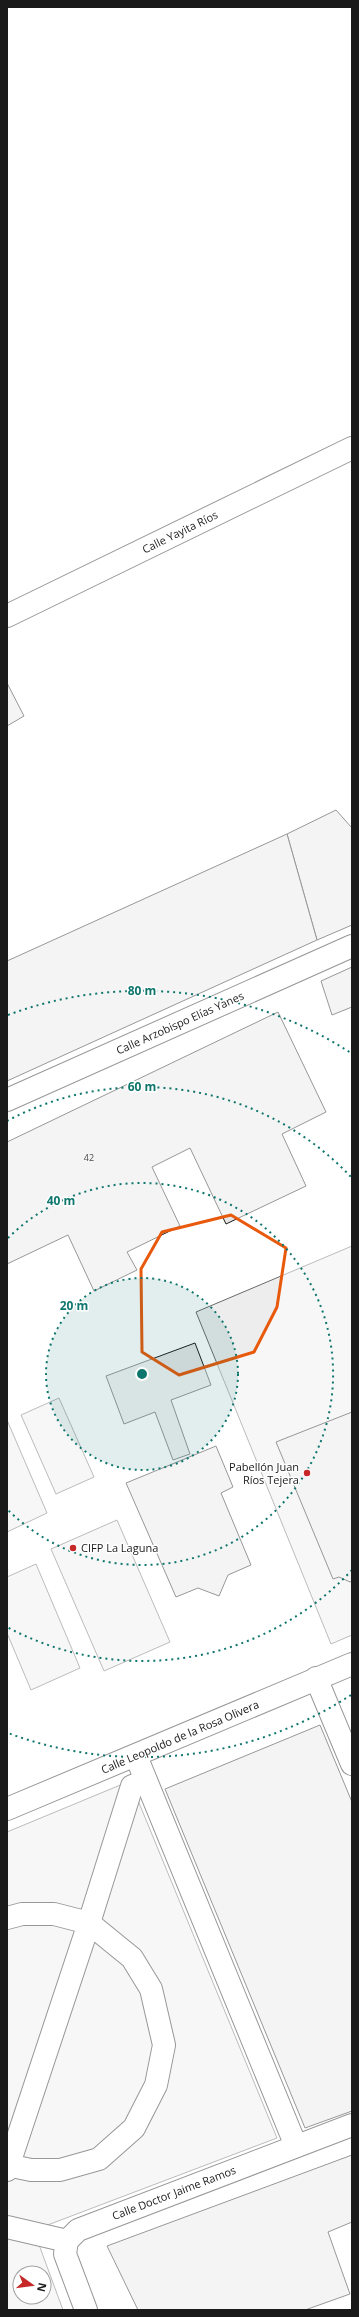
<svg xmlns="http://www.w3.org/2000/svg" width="359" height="2317" font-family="'Open Sans',sans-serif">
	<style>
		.built { fill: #ededed; stroke: #6a6a6a; fill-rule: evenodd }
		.building { fill: #e6e6e6; stroke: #1a1a1a }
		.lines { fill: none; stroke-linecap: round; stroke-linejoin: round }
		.minor-casing { stroke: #1a1a1a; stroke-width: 24 }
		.minor { stroke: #fff; stroke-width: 22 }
		.marked { fill: none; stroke: #e8590c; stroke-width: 3; stroke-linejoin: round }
		.ring { fill: none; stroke: #0f766e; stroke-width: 2; stroke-dasharray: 2 4 }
		.poi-dot { fill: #c62828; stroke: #fff; stroke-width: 1.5 }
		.labels { text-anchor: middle; stroke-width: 3; stroke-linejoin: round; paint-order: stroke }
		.number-label { font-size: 9px; fill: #4d4d4d }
		.street-label { font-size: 11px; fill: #1a1a1a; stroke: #fff }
		.poi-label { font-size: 11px; fill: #1a1a1a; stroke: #fff; text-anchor: end }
		.centre { fill: #0f766e; stroke: #fff; stroke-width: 2 }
		.ring-label { font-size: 12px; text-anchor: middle; font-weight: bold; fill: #0f766e; stroke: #fff; stroke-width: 3; stroke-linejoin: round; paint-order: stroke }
	</style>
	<rect width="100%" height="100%" fill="#fff"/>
	<g class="built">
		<polygon points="352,1246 352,1635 331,1644 196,1312"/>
		<polygon points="59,1398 94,1477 56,1494 21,1415"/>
		<polygon points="7,1420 47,1513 7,1532"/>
		<polygon points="117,1520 170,1642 104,1671 51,1549"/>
		<polygon points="36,1564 80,1668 31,1690 7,1633 7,1577"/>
		<path d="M130,1781L277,2138L45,2226L38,2242L63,2310H7V1832ZM20,2273H44V2297H20Z"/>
	</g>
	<g class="building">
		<polygon points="7,683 24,716 7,726"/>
		<polygon points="336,810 352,828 352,925 317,940 287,834"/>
		<polygon points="287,834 317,940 7,1081 7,961"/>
		<polygon points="352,967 352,1007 332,1015 321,981"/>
		<polygon points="278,1012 326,1112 282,1134 306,1186 226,1224 190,1148 152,1167 180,1226 127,1252 137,1270 94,1291 68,1235 7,1264 7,1142"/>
		<polygon points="195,1343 211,1385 171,1400 190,1454 173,1460 155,1412 124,1424 106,1376"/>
		<polygon points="352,1412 352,1581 350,1582 339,1577 333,1579 276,1442"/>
		<polygon points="216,1446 233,1487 221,1493 251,1565 228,1575 219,1596 198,1588 176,1597 126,1483"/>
		<polygon points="320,1725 352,1802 352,2111 305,2128 165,1789"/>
		<polygon points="352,2155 352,2222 328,2232 350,2294 305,2310 138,2310 107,2246"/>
	</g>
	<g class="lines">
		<defs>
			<g id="minor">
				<polyline points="7,616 352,448"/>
				<polyline points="7,1100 352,946"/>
				<polyline points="316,1678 352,1764"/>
				<polyline points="136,1756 296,2146"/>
				<polyline points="7,1809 352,1664"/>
				<polyline points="7,1918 22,1914 54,1914 89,1923 132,1958 151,1989 164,2045 156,2085 134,2128 99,2159 60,2170 31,2170 7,2165"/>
				<polyline points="7,2170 89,1923 132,1786 146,1781"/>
				<polyline points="7,2227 67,2241"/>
				<polyline points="86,2310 65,2254 67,2241 78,2230 352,2125"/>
			</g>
		</defs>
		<use href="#minor" class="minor-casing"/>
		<use href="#minor" class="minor"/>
	</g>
	<path d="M0 0H359V2317H0ZM231,1215L286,1248L277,1307L254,1352L179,1375L142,1352L141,1269L162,1232Z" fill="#fff" fill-opacity=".55" fill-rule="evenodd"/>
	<path class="marked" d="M231,1215L286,1248L277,1307L254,1352L179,1375L142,1352L141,1269L162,1232Z"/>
	<circle cx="142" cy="1374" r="96" fill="#0f766e" fill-opacity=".12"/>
	<g class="ring">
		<circle cx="142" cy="1374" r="96"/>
		<path d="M8 1238A191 191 0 1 1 8 1510"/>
		<path d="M352 1570A287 287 0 0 1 7 1627M7 1121A287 287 0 0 1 352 1178"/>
		<path d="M351 1695A383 383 0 0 1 8 1733M8 1015A383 383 0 0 1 351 1053"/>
	</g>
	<g class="poi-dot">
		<circle cx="307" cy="1473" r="4"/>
		<circle cx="73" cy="1548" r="4"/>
	</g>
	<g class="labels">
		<g class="number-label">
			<text x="89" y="1161">42</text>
		</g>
		<g class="street-label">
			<text transform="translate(180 532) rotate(-26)" y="4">Calle Yayita Ríos</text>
			<text transform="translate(180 1023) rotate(-24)" y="4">Calle Arzobispo Elías Yanes</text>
			<text transform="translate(180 1737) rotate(-23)" y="4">Calle Leopoldo de la Rosa Olivera</text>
			<text transform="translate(174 2193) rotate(-21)" y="4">Calle Doctor Jaime Ramos</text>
		</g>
		<g class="poi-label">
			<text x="299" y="1471">Pabellón Juan<tspan x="299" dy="13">Ríos Tejera</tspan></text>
			<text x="81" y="1552" text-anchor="start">CIFP La Laguna</text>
		</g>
	</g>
	<circle cx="142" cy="1374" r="6" class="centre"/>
	<g class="ring-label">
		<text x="142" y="995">80 m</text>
		<text x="142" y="1091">60 m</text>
		<text x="61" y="1205">40 m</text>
		<text x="74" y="1310">20 m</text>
	</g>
	<rect width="359" height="2317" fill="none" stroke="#1a1a1a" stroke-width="16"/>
	<g transform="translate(32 2285) rotate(104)"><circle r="19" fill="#ffffff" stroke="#a3a3a3"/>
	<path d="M0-3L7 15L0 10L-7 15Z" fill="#c62828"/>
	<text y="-6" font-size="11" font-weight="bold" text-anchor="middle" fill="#1a1a1a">N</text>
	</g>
</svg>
